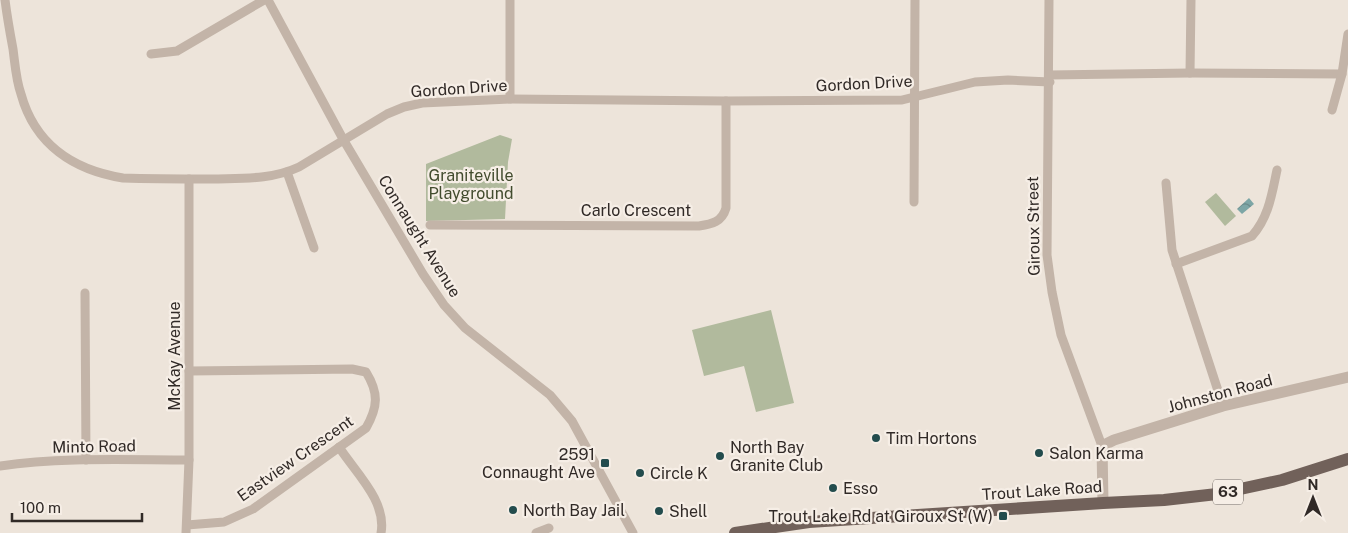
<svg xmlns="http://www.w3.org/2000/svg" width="1348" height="533" font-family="'Public Sans',sans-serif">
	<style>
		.park { fill: #b1ba9d }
		.water { fill: url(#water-waves) }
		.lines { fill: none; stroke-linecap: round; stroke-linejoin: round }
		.minor { stroke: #c3b4a8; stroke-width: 9 }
		.tertiary { stroke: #c3b4a8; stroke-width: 11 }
		.primary { stroke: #71615a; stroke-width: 12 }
		.poi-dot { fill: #234c4d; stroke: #f6eee6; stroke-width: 2 }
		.labels { text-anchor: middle; stroke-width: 4.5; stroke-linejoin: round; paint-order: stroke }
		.shield { fill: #f6eee6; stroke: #6c6560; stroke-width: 1 }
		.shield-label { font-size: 15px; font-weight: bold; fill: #312a27 }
		.street-label { font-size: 16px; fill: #312a27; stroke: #f6eee6 }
		.park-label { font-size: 16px; fill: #424c2e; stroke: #f6eee6 }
		.poi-label { font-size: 16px; fill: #312a27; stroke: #f6eee6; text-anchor: start }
	</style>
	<defs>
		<pattern id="water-waves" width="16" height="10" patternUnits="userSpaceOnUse" patternTransform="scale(1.25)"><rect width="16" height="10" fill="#7da6a6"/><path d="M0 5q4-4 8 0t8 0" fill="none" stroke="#678787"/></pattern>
	</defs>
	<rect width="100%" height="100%" fill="#ede4da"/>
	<g class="park">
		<polygon points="500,135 512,139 508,162 505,219 426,221 426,164"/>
		<polygon points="1216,193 1236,216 1225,226 1205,202"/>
		<polygon points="771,310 794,403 756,412 744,366 704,376 692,330"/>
	</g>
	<polygon class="water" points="1249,198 1254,204 1242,214 1237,209"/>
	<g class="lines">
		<g class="minor">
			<path d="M5,0C7,16 10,33 13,49C15,64 16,80 21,94C35,145 74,170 123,178C153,179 182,179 212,179C242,178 271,180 299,167L387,114L404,107L422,103L510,99L726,101L902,100L975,82L1008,80L1050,82"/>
			<polyline points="268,0 343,139 423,274 444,305 465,328 550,395 572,421 633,533"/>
			<polyline points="1049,0 1047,255 1052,292 1061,335 1102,446"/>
			<polyline points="151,54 177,51 264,0"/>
			<polyline points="1190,73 1191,0"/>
			<polyline points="1049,75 1190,73 1342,74"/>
			<polyline points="510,99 510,0"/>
			<polyline points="1332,110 1342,74 1348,34"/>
			<polyline points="287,172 314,248"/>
			<polyline points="1166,183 1172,250 1223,406"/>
			<polyline points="914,202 915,0"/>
			<path d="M430,225L699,226C712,224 722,222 726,208V101"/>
			<path d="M1176,264L1252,236C1269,217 1272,193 1277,170"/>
			<polyline points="85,293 86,460"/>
			<path d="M339,447C355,472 387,501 381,533"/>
			<path d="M0,466C62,457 126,460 189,460"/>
			<path d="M187,525L224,522L253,509L366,428C378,407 379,393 366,372L352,369L189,371"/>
			<polyline points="186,533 189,460 189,179"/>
			<polyline points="536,533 549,528"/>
		</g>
		<polyline class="tertiary" points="1103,503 1102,446 1114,440 1223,406 1348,377"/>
		<polyline class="primary" points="735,533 809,522 1103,503 1164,500 1217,494 1282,480 1348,459"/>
	</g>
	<g class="poi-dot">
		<circle cx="876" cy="438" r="5"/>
		<circle cx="1039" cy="453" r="5"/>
		<circle cx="720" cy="456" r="5"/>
		<rect x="600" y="458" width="10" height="10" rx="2.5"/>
		<circle cx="640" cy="473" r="5"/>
		<circle cx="833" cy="488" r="5"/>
		<circle cx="513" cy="510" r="5"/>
		<circle cx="659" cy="511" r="5"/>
		<rect x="998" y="511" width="10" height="10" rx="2.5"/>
	</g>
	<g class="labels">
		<rect class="shield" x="1213" y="479.5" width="30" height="25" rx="4"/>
		<g class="shield-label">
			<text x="1228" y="497">63</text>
		</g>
		<g class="street-label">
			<text transform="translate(864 83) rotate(-3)" y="6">Gordon Drive</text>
			<text transform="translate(459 88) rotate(-4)" y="6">Gordon Drive</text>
			<text x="636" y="216">Carlo Crescent</text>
			<text transform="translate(1033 226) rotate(-91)" y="6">Giroux Street</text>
			<text transform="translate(420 236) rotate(58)" y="6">Connaught Avenue</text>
			<text transform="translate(174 356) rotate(-90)" y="6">McKay Avenue</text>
			<text transform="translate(1220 393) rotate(-15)" y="6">Johnston Road</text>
			<text transform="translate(94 446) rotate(-1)" y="6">Minto Road</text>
			<text transform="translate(295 458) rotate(-35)" y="6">Eastview Crescent</text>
			<text transform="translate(1042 490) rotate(-4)" y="6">Trout Lake Road</text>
		</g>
		<g class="park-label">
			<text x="471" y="181">Graniteville<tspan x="471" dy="18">Playground</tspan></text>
		</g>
		<g class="poi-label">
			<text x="886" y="444">Tim Hortons</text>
			<text x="730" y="453">North Bay<tspan x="730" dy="18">Granite Club</tspan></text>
			<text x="1049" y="459">Salon Karma</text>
			<text x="595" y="460" text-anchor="end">2591<tspan x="595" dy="18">Connaught Ave</tspan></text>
			<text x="650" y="479">Circle K</text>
			<text x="843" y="494">Esso</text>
			<text x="523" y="516">North Bay Jail</text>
			<text x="669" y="517">Shell</text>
			<text x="993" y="522" text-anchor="end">Trout Lake Rd at Giroux St (W)</text>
		</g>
	</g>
	<g transform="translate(1313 498)" stroke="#f6eee6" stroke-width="4" paint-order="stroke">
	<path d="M0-4L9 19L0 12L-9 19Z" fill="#312a27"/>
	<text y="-8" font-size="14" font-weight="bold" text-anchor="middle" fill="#312a27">N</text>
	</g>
	<path d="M12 513v8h130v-8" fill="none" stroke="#312a27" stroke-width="2.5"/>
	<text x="20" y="513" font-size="15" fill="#312a27" stroke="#f6eee6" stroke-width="4" paint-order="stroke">100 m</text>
</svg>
